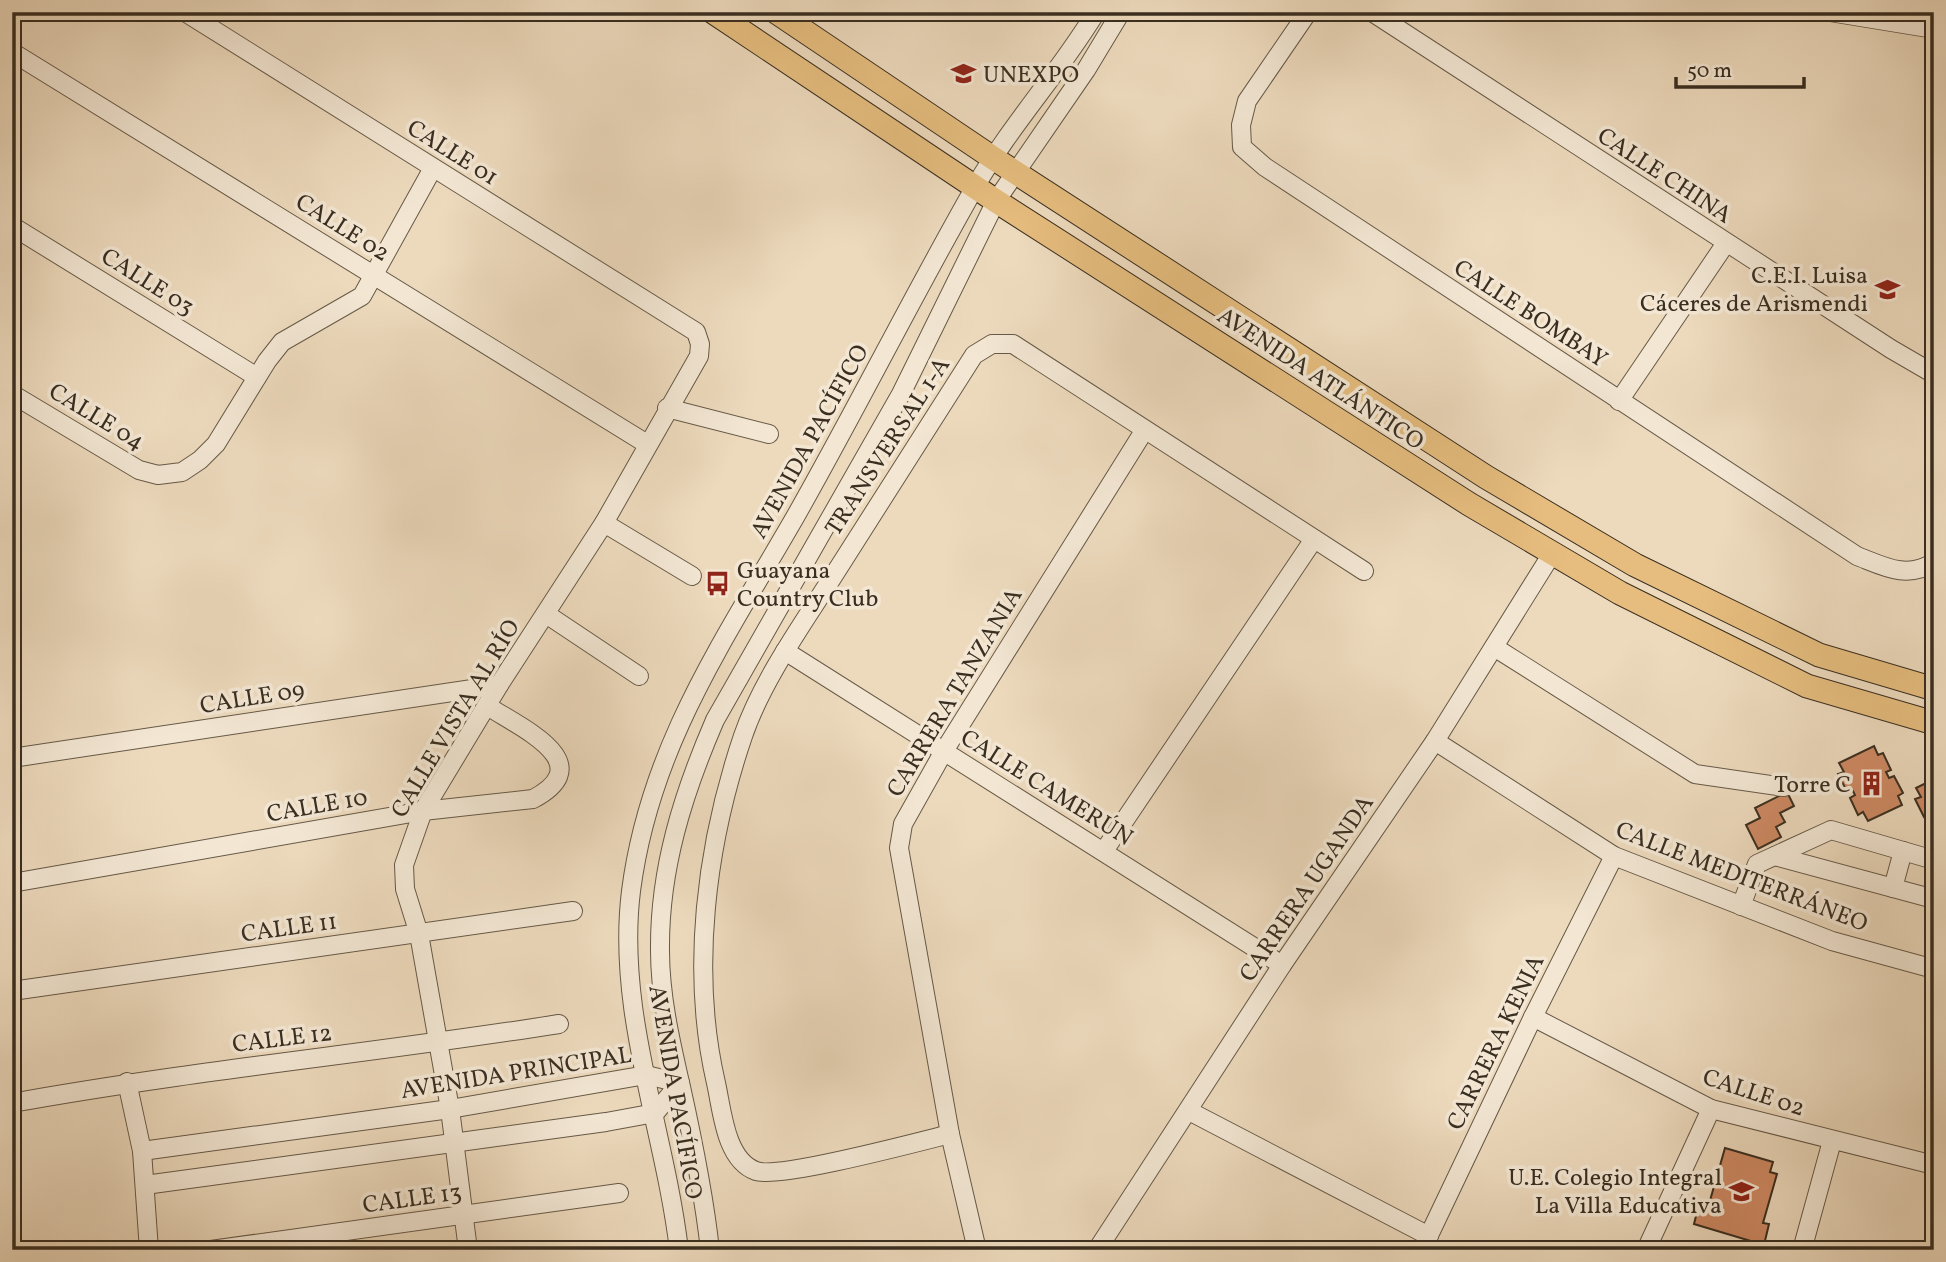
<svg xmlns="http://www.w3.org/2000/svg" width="1946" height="1262" font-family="Vollkorn,serif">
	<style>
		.building { fill: #ce8963; stroke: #392e20; stroke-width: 2 }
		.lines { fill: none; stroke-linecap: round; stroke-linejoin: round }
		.minor-casing { stroke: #665947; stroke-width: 20 }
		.major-casing { stroke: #392e20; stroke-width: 25 }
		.minor { stroke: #f3e7d4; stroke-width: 18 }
		.major { stroke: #e6bd7e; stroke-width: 23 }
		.labels { text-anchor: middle; stroke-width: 7; stroke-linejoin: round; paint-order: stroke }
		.poi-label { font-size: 24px; fill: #392e20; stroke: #f3e7d4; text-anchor: end }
		.street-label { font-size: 24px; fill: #392e20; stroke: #f3e7d4 }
	</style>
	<rect width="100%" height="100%" fill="#eddabd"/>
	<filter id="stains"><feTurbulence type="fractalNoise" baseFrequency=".00286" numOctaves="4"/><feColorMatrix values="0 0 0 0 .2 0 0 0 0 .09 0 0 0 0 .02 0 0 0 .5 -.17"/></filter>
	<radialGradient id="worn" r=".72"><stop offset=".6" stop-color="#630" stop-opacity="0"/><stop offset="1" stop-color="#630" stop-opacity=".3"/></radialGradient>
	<g class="building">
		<polygon points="887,12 908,12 891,20"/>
		<polygon points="1874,746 1878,755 1883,753 1891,770 1886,772 1889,778 1894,776 1903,793 1898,796 1902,805 1868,821 1863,812 1858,815 1850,798 1855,795 1852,789 1847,792 1838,774 1844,772 1839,763"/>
		<polygon points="1934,779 1934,837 1927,823 1932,820 1929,814 1924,817 1915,799 1921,797 1916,788"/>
		<polygon points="1787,792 1794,806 1780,813 1785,822 1776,827 1781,837 1758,849 1746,825 1760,818 1755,808"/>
		<polygon points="1725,1148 1773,1162 1770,1172 1777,1174 1763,1223 1769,1224 1764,1245 1694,1224 1698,1208 1707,1211"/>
	</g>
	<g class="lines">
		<defs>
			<g id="minor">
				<polyline points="185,12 696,332 700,344 699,356 604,523 499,685 423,811 404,865 405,889 419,934 450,1109 468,1250"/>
				<path d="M1308,12L1247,101L1241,125L1242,147L1265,167L1857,556C1883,566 1907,580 1934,562"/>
				<polyline points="1372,12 1891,349 1934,374"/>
				<polyline points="1830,12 1934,29"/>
				<polyline points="12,52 647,444"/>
				<polyline points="12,226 257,377"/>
				<polyline points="12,394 139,470 158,475 182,472 200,460 216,444 267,361 282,342 362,296 433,168"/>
				<polyline points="1619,401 1726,243"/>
				<polyline points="667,408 769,434"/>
				<polyline points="604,523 692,576"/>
				<polyline points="546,614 639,676"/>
				<polyline points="1494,647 1695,774 1784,787"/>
				<polyline points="785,651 1282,965"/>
				<polyline points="1435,741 1614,856 1832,941 1934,969"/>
				<polyline points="12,758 499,685"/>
				<polyline points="1104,851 1314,539"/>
				<polyline points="1775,856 1934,899"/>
				<path d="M12,883L423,811L533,799C601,763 521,728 489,707"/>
				<polyline points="1893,888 1903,851"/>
				<polyline points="1741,906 1757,864 1831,830 1934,860"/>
				<polyline points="12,991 573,911"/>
				<polyline points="1533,1017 1711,1109 1934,1165"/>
				<polyline points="127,1082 142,1151 149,1250"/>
				<path d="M12,1103C194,1070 377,1053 559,1024"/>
				<polyline points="1189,1111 1429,1236"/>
				<path d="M950,1134C918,1142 779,1179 756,1171C725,1160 722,1109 716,1083C690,971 706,845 743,736C761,683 801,626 832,578C879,504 927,430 974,355L992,344H1013L1364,571"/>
				<polyline points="142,1151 450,1109 646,1075 680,1083 655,1113 606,1122 145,1185"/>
				<polyline points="211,1250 619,1193"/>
				<path d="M679,1250C665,1131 616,1012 631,891C650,744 726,638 798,512C859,404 914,294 975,187C1010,126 1059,73 1096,12"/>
				<path d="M710,1250C704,1195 693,1141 681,1087C671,1043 660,997 660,951C659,869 683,794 715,720L901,394L996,201L1086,70L1121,12"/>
				<polyline points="977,1250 950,1134 899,848 903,824 944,751 1144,431"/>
				<polyline points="1097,1250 1282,965 1435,741 1553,552"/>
				<polyline points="1422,1250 1533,1017 1614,856"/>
				<polyline points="1646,1250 1711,1109"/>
				<polyline points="1802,1250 1832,1141"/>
			</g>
			<g id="major">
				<polyline points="713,12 996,201 1469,504 1620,593 1807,686 1934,723"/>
				<polyline points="776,12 993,158 1486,477 1635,565 1819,655 1934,689"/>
			</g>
		</defs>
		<use href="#minor" class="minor-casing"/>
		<use href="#major" class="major-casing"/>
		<use href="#minor" class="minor"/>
		<use href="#major" class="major"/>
	</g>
	<defs>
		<symbol id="university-bare" viewBox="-9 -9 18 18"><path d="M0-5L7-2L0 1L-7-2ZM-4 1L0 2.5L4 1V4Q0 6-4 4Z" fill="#8f2418" stroke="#f3e7d4" stroke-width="2.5" paint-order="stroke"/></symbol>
		<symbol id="school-bare" viewBox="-9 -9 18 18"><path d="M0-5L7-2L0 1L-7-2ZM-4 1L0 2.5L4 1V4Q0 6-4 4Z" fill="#8f2418" stroke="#f3e7d4" stroke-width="2.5" paint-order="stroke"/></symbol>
		<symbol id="bus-bare" viewBox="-9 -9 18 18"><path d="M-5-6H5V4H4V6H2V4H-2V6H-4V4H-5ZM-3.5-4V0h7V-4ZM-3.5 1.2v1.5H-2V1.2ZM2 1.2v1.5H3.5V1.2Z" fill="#8f2418" stroke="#f3e7d4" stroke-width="2.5" paint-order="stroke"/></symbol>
		<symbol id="building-bare" viewBox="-9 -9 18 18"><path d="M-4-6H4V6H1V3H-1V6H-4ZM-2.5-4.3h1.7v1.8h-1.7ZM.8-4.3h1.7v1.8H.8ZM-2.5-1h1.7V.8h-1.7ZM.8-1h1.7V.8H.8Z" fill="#8f2418" stroke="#f3e7d4" stroke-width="2.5" paint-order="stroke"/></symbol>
	</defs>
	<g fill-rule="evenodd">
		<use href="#university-bare" x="946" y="56" width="35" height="35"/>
		<use href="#school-bare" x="1870" y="272" width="35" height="35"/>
		<use href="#bus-bare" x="700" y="566" width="35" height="35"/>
		<use href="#building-bare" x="1854" y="766" width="35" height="35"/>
		<use href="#school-bare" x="1724" y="1174" width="35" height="35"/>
	</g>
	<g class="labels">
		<g class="poi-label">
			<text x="983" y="82" text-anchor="start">UNEXPO</text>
			<text x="1868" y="283">C.E.I. Luisa<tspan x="1868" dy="28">Cáceres de Arismendi</tspan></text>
			<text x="737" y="578" text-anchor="start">Guayana<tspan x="737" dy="28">Country Club</tspan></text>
			<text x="1851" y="792">Torre C</text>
			<text x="1722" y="1185">U.E. Colegio Integral<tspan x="1722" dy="28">La Villa Educativa</tspan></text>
		</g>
		<g class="street-label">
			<text transform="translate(453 152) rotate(32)" y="8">CALLE 01</text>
			<text transform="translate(1665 175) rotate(33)" y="8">CALLE CHINA</text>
			<text transform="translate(343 227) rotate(32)" y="8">CALLE 02</text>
			<text transform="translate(148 281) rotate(32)" y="8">CALLE 03</text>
			<text transform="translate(1531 313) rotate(33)" y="8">CALLE BOMBAY</text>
			<text transform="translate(1321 378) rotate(33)" y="8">AVENIDA ATLÁNTICO</text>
			<text transform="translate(97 416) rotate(31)" y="8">CALLE 04</text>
			<text transform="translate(809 441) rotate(-61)" y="8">AVENIDA PACÍFICO</text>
			<text transform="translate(887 446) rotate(-57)" y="8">TRANSVERSAL 1-A</text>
			<text transform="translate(954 692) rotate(-59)" y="8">CARRERA TANZANIA</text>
			<text transform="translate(252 697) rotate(-9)" y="8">CALLE 09</text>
			<text transform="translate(455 718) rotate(-59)" y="8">CALLE VISTA AL RÍO</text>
			<text transform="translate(1047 787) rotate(32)" y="8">CALLE CAMERÚN</text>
			<text transform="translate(317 805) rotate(-10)" y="8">CALLE 10</text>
			<text transform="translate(1742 876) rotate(21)" y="8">CALLE MEDITERRÁNEO</text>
			<text transform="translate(1306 888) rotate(-56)" y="8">CARRERA UGANDA</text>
			<text transform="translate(289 927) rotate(-8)" y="8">CALLE 11</text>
			<text transform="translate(282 1038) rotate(-7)" y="8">CALLE 12</text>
			<text transform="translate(1495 1042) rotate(-64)" y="8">CARRERA KENIA</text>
			<text transform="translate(516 1072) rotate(-9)" y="8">AVENIDA PRINCIPAL</text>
			<text transform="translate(676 1092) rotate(80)" y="8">AVENIDA PACÍFICO</text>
			<text transform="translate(1754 1092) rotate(18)" y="8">CALLE 02</text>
			<text transform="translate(412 1198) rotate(-8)" y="8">CALLE 13</text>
		</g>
	</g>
	<rect width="1946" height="1262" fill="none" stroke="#eddabd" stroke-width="42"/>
	<rect x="14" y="14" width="1918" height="1234" fill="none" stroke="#392e20" stroke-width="3.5"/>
	<rect x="21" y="21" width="1904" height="1220" fill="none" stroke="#392e20" stroke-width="2"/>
	<path d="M1676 77v10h128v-10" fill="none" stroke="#392e20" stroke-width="3.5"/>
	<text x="1687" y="77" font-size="21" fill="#392e20" stroke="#f3e7d4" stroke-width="5" paint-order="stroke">50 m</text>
	<rect width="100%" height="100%" filter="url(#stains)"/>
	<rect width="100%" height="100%" fill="url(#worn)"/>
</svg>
